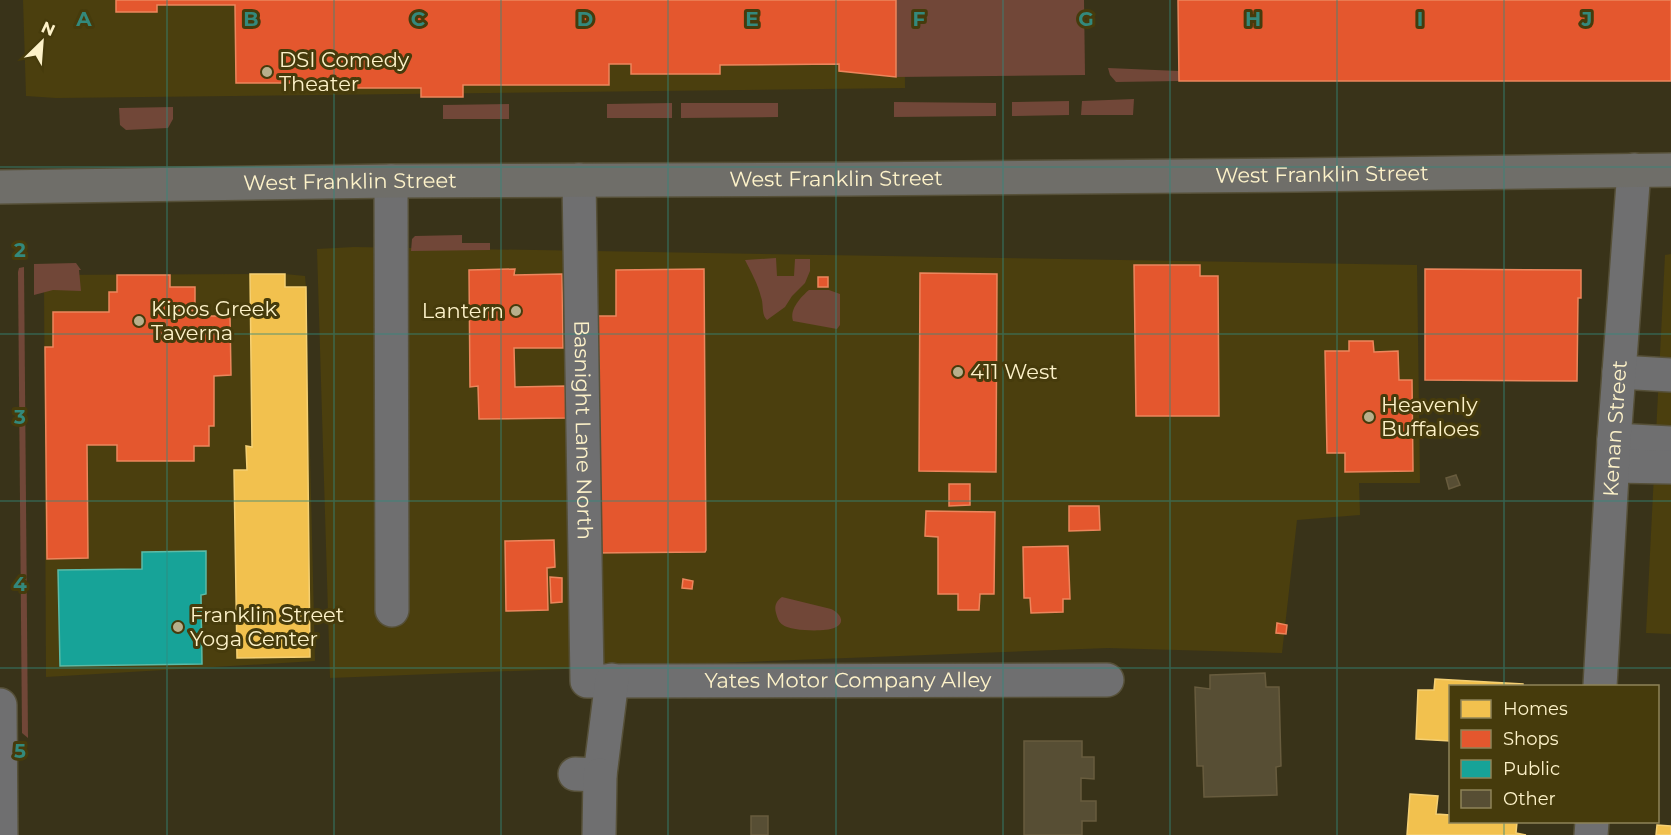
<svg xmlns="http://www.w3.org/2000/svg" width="1671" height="835" font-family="Montserrat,sans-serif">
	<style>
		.built { fill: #4b3f0e }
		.green { fill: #714738 }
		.homes { fill: #f2c14e; stroke: #f5d073; stroke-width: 1.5 }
		.shops { fill: #e4572e; stroke: #ec865c; stroke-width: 1.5 }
		.public { fill: #17a398; stroke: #5cbba7; stroke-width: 1.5 }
		.building { fill: #574e34; stroke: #685c3e; stroke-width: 1.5 }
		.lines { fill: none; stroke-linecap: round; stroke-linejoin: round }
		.minor-casing { stroke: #565038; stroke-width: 36 }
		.major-casing { stroke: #565038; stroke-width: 36 }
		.minor { stroke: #6f6f70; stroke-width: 33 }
		.major { stroke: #6f6e69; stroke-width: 33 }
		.grid { fill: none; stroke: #33897c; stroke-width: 1.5; stroke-opacity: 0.55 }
		.poi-dot { fill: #b8af8b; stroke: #463b0c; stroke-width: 2 }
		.labels { text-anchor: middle; stroke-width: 6; stroke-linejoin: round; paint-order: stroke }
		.poi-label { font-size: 21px; fill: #fdf2c9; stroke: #463b0c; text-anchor: start }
		.street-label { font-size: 21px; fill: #fdf2c9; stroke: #463b0c }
		.grid-label { font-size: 20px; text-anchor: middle; font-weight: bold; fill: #33897c; stroke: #463b0c; stroke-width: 6; stroke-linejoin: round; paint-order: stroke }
	</style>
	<rect width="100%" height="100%" fill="#393319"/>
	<g class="built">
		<polygon points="23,0 904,0 905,88 56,98 26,96"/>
		<polygon points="354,247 1417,265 1420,483 1359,483 1360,515 1297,520 1282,653 1108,648 330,678 317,249"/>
		<polygon points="1671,254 1671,634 1646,633 1665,255"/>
		<polygon points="285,274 305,276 306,287 315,661 46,677 44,275"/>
	</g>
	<g class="green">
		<polygon points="896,0 1084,0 1085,75 896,77"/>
		<polygon points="1108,68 1179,71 1179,81 1116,82 1110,75"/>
		<polygon points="1134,99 1133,115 1081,115 1082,101"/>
		<polygon points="1069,101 1069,115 1012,116 1012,102"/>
		<polygon points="894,102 996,103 996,116 894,117"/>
		<polygon points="672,103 672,118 607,118 607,104"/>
		<polygon points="681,103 778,103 778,117 681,118"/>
		<polygon points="509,104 509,119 443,119 443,105"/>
		<polygon points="173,107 173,119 168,128 126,130 120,125 119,108"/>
		<polygon points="462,235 462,243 490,243 490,250 411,251 412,239 415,236"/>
		<path d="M776,258L777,276H794L795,259H810V271L805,283L792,296L785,307L767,320C761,314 764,305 761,297C758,284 751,272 745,260Z"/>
		<polygon points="76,263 81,270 79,270 81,291 53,290 34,295 34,264"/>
		<polygon points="24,267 28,738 22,733 18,272 19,268"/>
		<path d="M809,290H829L840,294V325L837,329L793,321C789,309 801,297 809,290Z"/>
		<path d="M782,597L831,609C840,613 847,623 834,628C825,632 790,631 783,625C779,623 777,617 776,613C774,606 776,601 782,597Z"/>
	</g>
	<g class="homes">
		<polygon points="250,274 285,274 285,287 306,287 310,657 237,658 234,470 247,470 246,446 252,447"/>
		<polygon points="1435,679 1523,684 1523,686 1450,686 1450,741 1416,739 1418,690 1434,690"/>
		<polygon points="1410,794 1438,796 1436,814 1450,815 1450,822 1517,822 1516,833 1526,835 1407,835"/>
		<polygon points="1657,825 1671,826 1671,835 1656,835"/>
	</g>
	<g class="shops">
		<polygon points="116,0 896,0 896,77 839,71 839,64 720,65 720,74 631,74 631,64 609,64 609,85 463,85 463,97 421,97 421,88 304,88 304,83 236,83 235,5 157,5 157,12 116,12"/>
		<polygon points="1178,0 1671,0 1671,81 1179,81"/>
		<polygon points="1134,265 1200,265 1200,276 1218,276 1219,416 1136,416"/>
		<polygon points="515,269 514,275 562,274 563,348 514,348 515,387 565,386 566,418 479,419 478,386 470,387 469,270"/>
		<polygon points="704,269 706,550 705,552 592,553 591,316 616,316 616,270"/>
		<polygon points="1425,269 1581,270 1581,298 1578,298 1577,381 1425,380"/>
		<polygon points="920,273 997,274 996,472 919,471"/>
		<polygon points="117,275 170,275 170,287 195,287 195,311 185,311 185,316 230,316 231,375 214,376 214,426 209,426 209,446 194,446 194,461 117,461 117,445 87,445 88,558 47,559 45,347 53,347 53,312 109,312 109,292 117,292"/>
		<rect x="818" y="277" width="10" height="10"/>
		<polygon points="1349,341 1373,341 1374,352 1398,351 1399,380 1412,380 1413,471 1345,472 1345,453 1327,453 1325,351 1349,351"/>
		<polygon points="949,484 970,484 970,505 949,506"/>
		<polygon points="1069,506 1099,506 1100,530 1069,531"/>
		<polygon points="926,511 995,512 994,594 980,594 979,610 958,610 958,594 938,594 938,537 925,536"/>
		<polygon points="554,540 555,567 547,568 548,610 506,611 505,541"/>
		<polygon points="1068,546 1070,599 1063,599 1063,612 1031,613 1030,598 1024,598 1023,547"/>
		<polygon points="550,577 562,578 562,602 551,603"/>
		<polygon points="683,579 693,581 692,589 682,588"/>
		<polygon points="1277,623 1287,625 1286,634 1276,633"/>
	</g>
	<polygon class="public" points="206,551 206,594 201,595 202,664 60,666 58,570 142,569 142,552"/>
	<g class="building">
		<polygon points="1456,475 1460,485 1449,489 1446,478"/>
		<polygon points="1265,673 1266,687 1279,687 1281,766 1276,767 1277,795 1204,797 1203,766 1197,766 1195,687 1210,689 1210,675"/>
		<polygon points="1024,741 1082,741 1082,757 1094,757 1094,779 1081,778 1081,801 1096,801 1096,821 1082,821 1082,835 1024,835"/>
		<rect x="751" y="816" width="17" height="19"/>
	</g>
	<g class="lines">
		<defs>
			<g id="minor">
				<path id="s1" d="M579,180L587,681L1107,680"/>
				<polyline points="391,181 392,610"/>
				<polyline points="1619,372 1671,375"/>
				<polyline points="1614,440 1670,443"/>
				<polyline points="1613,466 1670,467"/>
				<path id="s2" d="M1600,686L1614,440L1634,170"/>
				<polyline points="0,705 1,835"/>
				<polyline points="575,774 600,775 612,680"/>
				<polyline points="599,835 600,775"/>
				<polyline points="1591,835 1592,822"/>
			</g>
			<g id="major">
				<path id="s3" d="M0,187L391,181L851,179L1298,175L1671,170"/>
			</g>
		</defs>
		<use href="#minor" class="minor-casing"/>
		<use href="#major" class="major-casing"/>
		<use href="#minor" class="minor"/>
		<use href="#major" class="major"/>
	</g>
	<path class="grid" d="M167,0V835M334,0V835M501,0V835M668,0V835M836,0V835M1003,0V835M1170,0V835M1337,0V835M1504,0V686M0,167H1671M0,334H1671M0,501H1671M0,668H1671M1504,822V835"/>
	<g class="poi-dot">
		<circle cx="267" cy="72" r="6"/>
		<circle cx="516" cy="311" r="6"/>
		<circle cx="139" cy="321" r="6"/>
		<circle cx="958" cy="372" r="6"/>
		<circle cx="1369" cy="417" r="6"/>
		<circle cx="178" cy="627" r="6"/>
	</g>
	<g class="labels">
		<g class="poi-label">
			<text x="279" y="67">DSI Comedy<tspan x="279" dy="24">Theater</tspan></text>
			<text x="151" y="316">Kipos Greek<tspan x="151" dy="24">Taverna</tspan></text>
			<text x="504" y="318" text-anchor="end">Lantern</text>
			<text x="970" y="379">411 West</text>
			<text x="1381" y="412">Heavenly<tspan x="1381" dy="24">Buffaloes</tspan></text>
			<text x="190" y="622">Franklin Street<tspan x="190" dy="24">Yoga Center</tspan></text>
		</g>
		<g class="street-label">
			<text dy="7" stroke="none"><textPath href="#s3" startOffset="1322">West Franklin Street</textPath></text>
			<text dy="7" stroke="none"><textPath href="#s3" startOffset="836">West Franklin Street</textPath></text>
			<text dy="7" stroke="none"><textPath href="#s3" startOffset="350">West Franklin Street</textPath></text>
			<text dy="7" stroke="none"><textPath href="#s2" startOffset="258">Kenan Street</textPath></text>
			<text dy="7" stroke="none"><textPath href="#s1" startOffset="250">Basnight Lane North</textPath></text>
			<text dy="7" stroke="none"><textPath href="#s1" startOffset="762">Yates Motor Company Alley</textPath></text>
		</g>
	</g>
	<g class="grid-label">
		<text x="84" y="26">A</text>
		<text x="251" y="26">B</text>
		<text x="418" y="26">C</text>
		<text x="585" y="26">D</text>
		<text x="752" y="26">E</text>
		<text x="919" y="26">F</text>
		<text x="1086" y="26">G</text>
		<text x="1253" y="26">H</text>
		<text x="1420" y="26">I</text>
		<text x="1587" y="26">J</text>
		<text x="20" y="257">2</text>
		<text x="20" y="424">3</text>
		<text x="20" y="591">4</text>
		<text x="20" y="758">5</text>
	</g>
	<rect x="1449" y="685" width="210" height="138" fill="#463b0c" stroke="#8f8458" stroke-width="1.5"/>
	<rect x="1461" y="700" width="30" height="18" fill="#f2c14e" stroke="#8f8458" stroke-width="1.5"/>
	<text x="1503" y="715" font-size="18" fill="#fdf2c9">Homes</text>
	<rect x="1461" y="730" width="30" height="18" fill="#e4572e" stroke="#8f8458" stroke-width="1.5"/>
	<text x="1503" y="745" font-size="18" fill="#fdf2c9">Shops</text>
	<rect x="1461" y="760" width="30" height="18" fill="#17a398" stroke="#8f8458" stroke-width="1.5"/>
	<text x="1503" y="775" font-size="18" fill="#fdf2c9">Public</text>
	<rect x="1461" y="790" width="30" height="18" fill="#574e34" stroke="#8f8458" stroke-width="1.5"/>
	<text x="1503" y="805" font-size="18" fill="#fdf2c9">Other</text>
	<g transform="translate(42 42) rotate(25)" stroke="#463b0c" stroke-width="4.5" paint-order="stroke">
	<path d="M0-4.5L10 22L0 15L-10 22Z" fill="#fdf2c9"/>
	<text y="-9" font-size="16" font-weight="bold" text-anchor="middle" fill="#fdf2c9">N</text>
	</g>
</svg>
